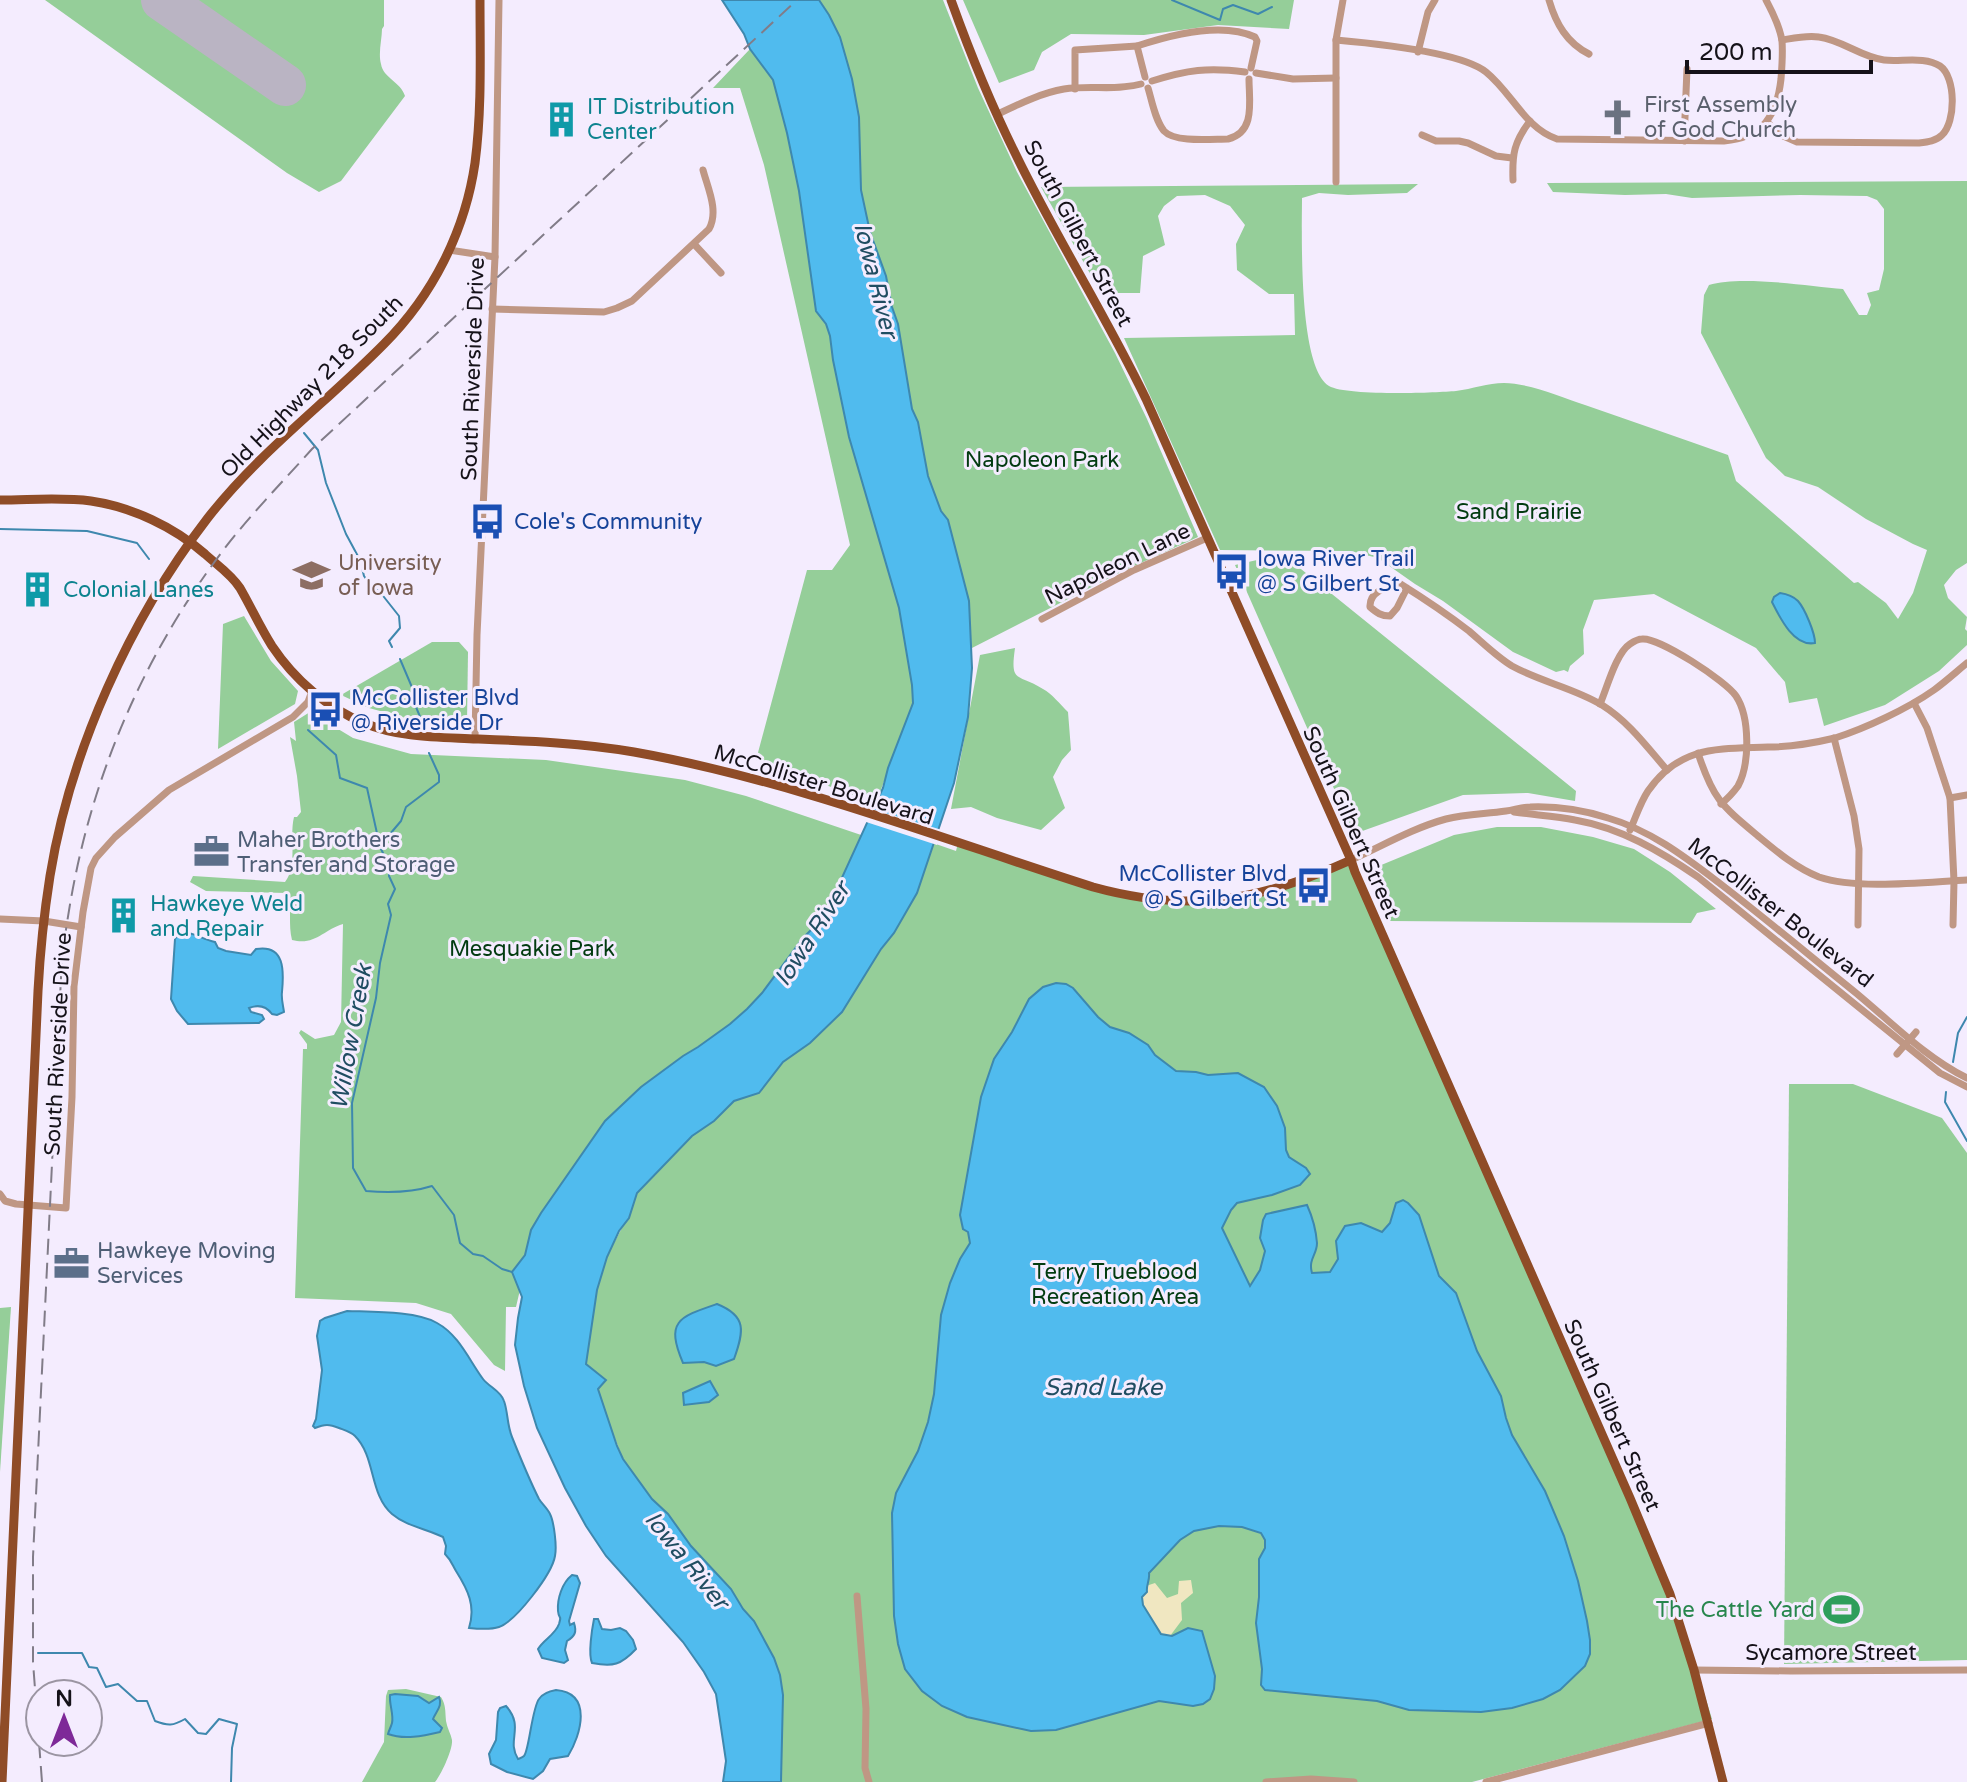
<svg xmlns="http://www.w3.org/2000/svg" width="1967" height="1782" font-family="'Varela Round',sans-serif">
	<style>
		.green { fill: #95ce99 }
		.sand { fill: #f0e7c1 }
		.water { fill: #50bbee; stroke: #3e88ae; stroke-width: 2 }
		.pier { fill: #f4ecfe }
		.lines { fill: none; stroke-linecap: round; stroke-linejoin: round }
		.stream { stroke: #3e88ae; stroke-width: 2 }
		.taxiway { stroke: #bab4c3; stroke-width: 16 }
		.runway { stroke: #bab4c3; stroke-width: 42 }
		.minor { stroke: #bf9784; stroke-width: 7 }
		.major { stroke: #8f4c27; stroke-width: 9 }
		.rail { stroke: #817c88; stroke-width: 2; stroke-dasharray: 16 8; stroke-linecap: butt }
		.labels { text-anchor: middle; stroke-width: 6; stroke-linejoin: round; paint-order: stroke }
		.worship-label { font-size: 22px; fill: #5b616d; stroke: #f4ecfe; text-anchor: start }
		.culture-label { font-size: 22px; fill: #0d838f; stroke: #f4ecfe; text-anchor: start }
		.street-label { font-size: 22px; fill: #151219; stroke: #f4ecfe }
		.park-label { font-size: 22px; fill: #023b10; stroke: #f4ecfe }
		.transit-label { font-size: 22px; fill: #164399; stroke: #f4ecfe; text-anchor: start }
		.education-label { font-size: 22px; fill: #785e54; stroke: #f4ecfe; text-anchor: start }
		.service-label { font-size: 22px; fill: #4e5e75; stroke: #f4ecfe; text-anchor: start }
		.leisure-label { font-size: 22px; fill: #27864d; stroke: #f4ecfe; text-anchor: end }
		.water-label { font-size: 24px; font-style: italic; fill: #204d62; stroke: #f4ecfe }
	</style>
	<rect width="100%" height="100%" fill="#f4ecfe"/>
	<g class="green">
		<path d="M45,0H145L288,98L300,81L183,0H384V26L382,29C382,39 378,53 381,64C383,78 401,82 405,96L341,181L319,192L287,173Z"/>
		<polygon points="819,0 943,0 978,88 1017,172 1115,353 1147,419 1198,537 1121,572 970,649 969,601 948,520 941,511 928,476 918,422 912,409 898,324 892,307 886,276 870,232 861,190 859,117"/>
		<polygon points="963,0 1294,0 1289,29 1218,25 1144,35 1071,34 1042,52 1034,70 999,83"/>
		<polygon points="750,49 773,80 787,133 799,191 816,311 826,324 830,336 833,360 849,438 899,608 912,685 913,703 876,803 756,760 807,570 832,570 850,545 764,165 740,88 713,88"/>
		<path d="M1967,181V563L1956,570L1944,585L1948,598L1967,617L1965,629L1967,631V645L1939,671L1885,705L1824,726L1817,698L1789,703L1785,682L1756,648L1654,594L1594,600L1583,630L1584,654L1570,666L1568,672L1564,670L1556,672L1513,652L1443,601L1415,584L1378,558L1349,551L1220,550L1124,338L1295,335L1294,294H1269L1237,270L1236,244L1245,225L1230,206L1205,195L1177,196L1164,206L1158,216L1165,245L1143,256L1140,293H1101L1041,187L1418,184L1407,193L1348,195L1319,193L1302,198C1302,235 1298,366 1329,386C1346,396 1434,393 1456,391C1472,389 1488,383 1504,383C1528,383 1562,397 1585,405C1633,422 1681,438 1728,455L1736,481L1854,583L1858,582L1886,603L1898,619L1913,593L1927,550L1913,544L1866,519L1818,487L1785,476L1766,458L1701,333L1704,295L1709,285C1740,275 1808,286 1843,289L1859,315H1867L1871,305L1867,293L1879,290L1884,269V209L1877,200L1867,196L1800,195L1692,198L1666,194L1625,195L1553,192L1547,183Z"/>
		<polygon points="1257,560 1296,565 1576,791 1575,801 1528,793 1463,795 1354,834 1235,565"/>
		<polygon points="244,616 271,661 298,691 295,704 218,749 223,624"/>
		<polygon points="432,642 459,642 468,652 467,722 413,720 369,708 341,695"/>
		<path d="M1015,648C1010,684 1017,673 1043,689C1052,694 1060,704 1068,712L1071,750L1062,760L1053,777L1065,808L1041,830L997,818L971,807L951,809L980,655Z"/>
		<path d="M310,712L353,738L411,754L546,760L685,780L746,796L870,838L829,919L526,1264L516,1307H506L505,1371L494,1365L451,1314L416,1303L295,1298L303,1049H307V1044L299,1033L301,1030L315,1039L334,1035L341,1022L343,924C323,930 315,946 292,940C288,924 292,910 288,893L206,891L190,882L193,876L285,882C298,865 289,837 294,817H297L301,812L297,776L290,737L296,741L294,722Z"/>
		<polygon points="1497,827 1541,827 1593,837 1634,849 1670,872 1716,909 1697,913 1691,923 1390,921 1371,875 1374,868 1454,835"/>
		<polygon points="933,843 956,851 958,843 1118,894 1230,899 1351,860 1689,1644 1712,1719 1472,1782 781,1782 783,1695 774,1658 754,1621 743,1609 731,1589 691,1546 662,1508 652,1499 623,1459 586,1364 590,1305 607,1256 632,1209 637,1193 696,1129 726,1109 734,1101 742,1098 770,1079 783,1062 809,1043 888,941 924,868"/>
		<polygon points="1789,1084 1853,1084 1942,1118 1967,1153 1967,1660 1784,1664"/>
		<polygon points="11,1307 0,1472 0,1308"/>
		<path d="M406,1689L441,1697C446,1705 445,1711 446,1721C447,1728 451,1734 452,1740C453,1749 441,1775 435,1782H362L384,1742L386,1696L388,1690Z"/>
	</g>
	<polygon class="sand" points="1191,1580 1193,1593 1181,1603 1182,1620 1170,1636 1161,1634 1143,1605 1142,1597 1147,1592 1146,1586 1155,1583 1167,1598 1178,1594 1179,1581"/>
	<g class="water">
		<polygon points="722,0 819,0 829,15 840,37 852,79 859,117 861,190 870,232 886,276 892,307 898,324 912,409 918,422 928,476 941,511 948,520 969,601 972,668 968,717 954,783 917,893 894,933 881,949 842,1012 810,1043 783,1062 759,1093 734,1101 714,1121 692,1136 637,1193 629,1218 619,1231 607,1257 597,1290 586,1364 606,1380 598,1389 617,1446 623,1459 652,1499 668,1514 691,1546 731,1589 743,1609 754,1621 774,1658 780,1675 783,1695 781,1782 723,1782 726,1761 716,1694 704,1672 683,1642 606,1556 586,1526 565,1488 537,1428 524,1386 515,1345 518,1318 522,1297 512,1272 525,1255 531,1230 541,1213 605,1121 641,1087 683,1056 698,1047 730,1024 747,1009 762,993 803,938 824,917 883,788 888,768 913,703 912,685 899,608 849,437 833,360 830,336 826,324 816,311 799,191 787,133 773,80 750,49 744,34"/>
		<path d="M1780,593C1787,594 1793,596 1798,601C1805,609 1815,633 1815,643C1794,647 1780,618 1772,602L1774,597Z"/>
		<path d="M180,932C195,932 201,939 215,942L218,948L226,951L251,955L256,949C285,944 284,971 282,992C281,998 283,1005 284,1012L277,1015L272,1014C266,1006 259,1004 249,1008L251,1012L262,1015L264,1019L259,1023L188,1024L177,1011L171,999L175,939Z"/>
		<path d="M1056,983L1066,984L1073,988L1098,1017L1110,1027L1129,1033L1148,1045L1155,1055L1176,1071L1196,1072L1208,1075L1238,1073L1264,1087L1277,1106L1285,1128L1286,1150L1289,1157L1306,1168L1310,1174L1300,1185L1272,1195L1237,1203L1231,1210L1222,1228L1250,1286L1260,1270L1265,1251L1260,1238L1263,1220L1266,1214L1307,1205C1312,1216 1316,1230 1317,1243C1317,1255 1308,1259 1312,1273L1330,1272L1338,1259L1336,1241L1345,1226L1361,1223L1382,1232L1390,1223L1396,1203L1403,1200L1408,1203L1419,1215L1439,1276L1456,1293L1477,1351L1501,1396L1506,1418L1512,1435L1545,1491L1564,1536L1578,1581L1587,1621L1590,1640V1654L1585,1666L1560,1690L1543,1699L1512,1708L1481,1712L1409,1710L1377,1701L1265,1690L1261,1685L1262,1669L1256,1623L1259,1597V1559L1265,1548V1540L1261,1533L1242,1527L1219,1526L1194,1531L1180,1540L1149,1573C1150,1580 1146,1585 1147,1592L1142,1597L1143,1605L1161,1634L1172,1636L1188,1628L1202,1631L1215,1676L1214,1689L1210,1699L1203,1704L1193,1706L1159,1701L1056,1730L1031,1731L967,1717L942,1706L922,1691L905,1669L898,1644L894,1616L892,1513L896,1493L918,1451L928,1422L934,1394L941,1315L950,1283L960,1259L970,1243L968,1232L963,1229L960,1215L981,1097L994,1059L1012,1032L1029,999L1043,987Z"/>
		<path d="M717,1304C747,1316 744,1331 734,1359L716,1366L704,1362L683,1363C665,1321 679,1317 717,1304Z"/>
		<path d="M347,1311C372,1312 416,1311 437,1323C459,1335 469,1360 483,1379C489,1387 501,1391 504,1401C508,1412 507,1425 512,1437C520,1457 529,1479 539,1499C542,1504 547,1508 550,1514C554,1522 557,1546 555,1556C552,1574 516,1621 499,1627C490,1630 479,1629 469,1628C476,1606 468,1590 456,1571C452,1564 451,1560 445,1554L446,1546L443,1537C427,1529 406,1526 392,1514C369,1494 376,1457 355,1436C351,1432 344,1430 339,1428C329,1424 325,1424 315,1428L313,1426L316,1419L322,1370L317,1336L320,1321L325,1318Z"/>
		<polygon points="710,1381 718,1395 709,1402 684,1405 683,1393"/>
		<path d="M572,1575L577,1576L580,1583L569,1621L570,1625L574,1623C577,1632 575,1636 567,1641L565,1650L568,1660L564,1663L542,1658L538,1649C544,1639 555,1635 559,1624C562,1614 559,1621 558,1611C557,1599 562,1583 572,1575Z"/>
		<path d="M594,1619H598L602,1629L611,1630L620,1628L626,1631L633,1640L636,1649C621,1665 613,1667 592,1663C588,1654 592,1629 594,1619Z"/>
		<path d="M556,1690C593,1693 581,1735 568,1756L550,1759L543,1771L533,1779L507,1772L491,1764L489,1754L496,1740L498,1712L500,1708L506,1706C525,1727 506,1740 518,1759C520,1758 522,1758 524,1756C529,1751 532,1708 539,1699C543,1693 550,1691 556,1690Z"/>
		<path d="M395,1694L418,1696L429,1703L439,1697C443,1706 436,1711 433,1719L442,1728L440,1732C423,1736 404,1740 388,1734C389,1730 391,1727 392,1723C394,1715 389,1704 390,1695Z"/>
	</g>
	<polygon class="pier" points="869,808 942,830 937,845 863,821"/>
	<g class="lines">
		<g class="stream">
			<polyline points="1172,0 1220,20 1223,9 1233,5 1258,14 1272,7"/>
			<polyline points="283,409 288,416"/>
			<polyline points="304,433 318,450 326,483 346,534 360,560 364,576 371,586 380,592 399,616 400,628 389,641 392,647"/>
			<polyline points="0,529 87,531 137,543 149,559"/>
			<polyline points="400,659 414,692 413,700 421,719"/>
			<path d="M308,730L336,755L340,778L367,788L380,847L389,865V876L395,889L388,904L391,915L380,963L376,998L352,1103L353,1168L366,1191C388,1193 410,1193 432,1186L454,1215L460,1243L473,1254L483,1256L502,1269L512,1272"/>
			<polyline points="379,841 390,834 401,821 406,807 439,782 439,775 429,753"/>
			<polyline points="1953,1062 1958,1033 1967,1017"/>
			<polyline points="1946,1092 1945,1102 1967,1141"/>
			<path d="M38,1653H82L89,1667L97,1668L106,1687L118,1684L137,1701H147L155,1721C168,1726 173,1726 185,1719L198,1733L206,1734L219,1719L237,1724L232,1748L231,1782"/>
		</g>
		<polyline class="taxiway" points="166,0 219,38"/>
		<polyline class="runway" points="162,0 285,85"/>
		<g class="minor">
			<path d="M1549,0C1556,24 1567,43 1589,54"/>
			<path d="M1336,40C1370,43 1461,52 1486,72C1512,93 1525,128 1557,139L1724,141C1763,138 1777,115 1781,79C1782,66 1783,54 1782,41C1780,27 1773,13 1766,0"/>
			<polyline points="1418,52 1428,12 1435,0"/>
			<polyline points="1256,73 1293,79 1336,78"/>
			<path d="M1145,77L1137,46C1170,35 1221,21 1255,37L1257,41L1251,68"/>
			<path d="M1152,81C1187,70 1208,67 1245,72"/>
			<path d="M1148,88C1152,101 1155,120 1164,131C1175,143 1212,139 1228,139C1256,132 1249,101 1249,79"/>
			<polyline points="1075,89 1075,50 1137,46"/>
			<path d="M998,114C1019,104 1041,93 1064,89C1090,85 1116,91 1141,84"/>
			<path d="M1767,122L1781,135L1797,142L1919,143C1928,142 1936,141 1942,135C1956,122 1956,77 1940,66C1925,56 1901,62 1884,60C1861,57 1842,40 1819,37C1807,35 1794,38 1782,40"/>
			<polyline points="1422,135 1436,141 1459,141 1468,143 1496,156 1512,158"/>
			<polyline points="1684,141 1687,69"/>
			<path d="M1513,180C1512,154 1514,142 1530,121"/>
			<polyline points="1336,182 1336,40 1343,0"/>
			<polyline points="694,244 721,273"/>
			<polyline points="449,250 495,257"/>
			<path d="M492,309L604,312L617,308L632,301L709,229C719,211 708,189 703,170"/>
			<path d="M1407,588L1397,608L1390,616C1381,616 1377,613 1370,607C1369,592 1386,587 1399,583C1423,598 1447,614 1469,631C1483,643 1497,657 1512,666C1541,682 1574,688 1602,705C1629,722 1647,747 1667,770"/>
			<polyline points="1042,619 1134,570 1207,538"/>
			<polyline points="1914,703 1927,728 1950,798 1954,881 1953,925"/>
			<path d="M1600,704C1607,688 1616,653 1630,644C1633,642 1638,639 1642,639C1659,637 1726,681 1736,696C1750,717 1750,764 1738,786C1733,793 1727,799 1721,804"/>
			<polyline points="1834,738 1854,816 1859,849 1858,925"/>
			<polyline points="475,739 477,635 495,257 499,0"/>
			<path d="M1698,753C1713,799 1721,805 1758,836C1776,851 1796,868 1819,877C1857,890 1926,882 1967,880"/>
			<polyline points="1950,798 1967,795"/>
			<path d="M1514,812C1534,815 1555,816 1575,820C1621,828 1660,851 1698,877L1940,1073L1967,1087"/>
			<path d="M1630,830C1636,817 1640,803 1648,791C1680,745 1719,749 1768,747C1790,747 1814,743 1835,738C1866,728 1907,709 1934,690C1945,682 1956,672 1967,663"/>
			<path d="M1351,860C1382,846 1413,828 1446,819C1466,814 1486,814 1506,811C1514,810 1522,807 1530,807C1557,806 1583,810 1608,818C1650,830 1685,857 1718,882C1765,918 1810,956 1856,993C1891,1022 1926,1058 1967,1078"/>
			<polyline points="0,919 44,921 81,927"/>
			<polyline points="1897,1054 1916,1032"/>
			<polyline points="0,1194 5,1201 16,1204 66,1208 72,1097 74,986 83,912 91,868 96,858 115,837 169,790 293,717 308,702 312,691"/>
			<polyline points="857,1596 866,1709 865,1768 869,1782"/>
			<polyline points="1694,1670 1791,1671 1967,1670"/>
			<polyline points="1266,1782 1311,1779 1354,1782"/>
			<polyline points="1486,1782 1709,1723"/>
		</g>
		<g class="major">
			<path d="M951,0C970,53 992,107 1017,157C1057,239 1106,316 1146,399L1351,860L1355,872L1630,1498L1670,1594L1694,1670L1723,1782"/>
			<path d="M0,500C30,500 61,497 91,501C132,507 174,527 205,554C217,565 231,574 240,588C251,607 260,627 272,646C294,679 327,708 364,723C400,738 439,737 477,739C529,741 583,743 634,752C791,780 942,839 1093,887C1191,914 1260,901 1351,860"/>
			<path d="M2,1782L38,991C40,953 44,914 50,876C70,752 130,619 207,519C258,453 326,403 384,344C432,296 465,232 475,163C482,110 480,54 480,0"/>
		</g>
		<path class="rail" d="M42,1782L33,1662V1557L62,957C66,929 70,901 76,873C99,762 146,656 213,564C243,522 278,487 312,449L797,0"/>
	</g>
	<defs>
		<symbol id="church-bare" viewBox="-9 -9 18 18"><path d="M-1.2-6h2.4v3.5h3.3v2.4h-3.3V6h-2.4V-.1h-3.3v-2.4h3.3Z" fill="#6b7280" stroke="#f4ecfe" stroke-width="2.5" paint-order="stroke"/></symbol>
		<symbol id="building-bare" viewBox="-9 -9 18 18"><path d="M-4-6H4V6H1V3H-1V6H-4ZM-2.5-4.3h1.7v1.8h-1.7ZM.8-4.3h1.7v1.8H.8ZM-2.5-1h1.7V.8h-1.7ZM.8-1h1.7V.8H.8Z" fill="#0f9aa8" stroke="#f4ecfe" stroke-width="2.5" paint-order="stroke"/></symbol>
		<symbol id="bus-bare" viewBox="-9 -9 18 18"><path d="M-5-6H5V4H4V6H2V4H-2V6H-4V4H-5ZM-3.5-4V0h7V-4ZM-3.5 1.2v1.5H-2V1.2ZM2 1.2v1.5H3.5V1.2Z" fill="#1a4fb4" stroke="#f4ecfe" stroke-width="2.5" paint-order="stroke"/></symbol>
		<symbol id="university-bare" viewBox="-9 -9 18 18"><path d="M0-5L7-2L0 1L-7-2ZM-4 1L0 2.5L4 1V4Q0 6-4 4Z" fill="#8d6e63" stroke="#f4ecfe" stroke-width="2.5" paint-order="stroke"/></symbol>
		<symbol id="office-bare" viewBox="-9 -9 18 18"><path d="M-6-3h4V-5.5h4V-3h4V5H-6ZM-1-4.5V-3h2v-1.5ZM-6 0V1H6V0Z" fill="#5c6f8a" stroke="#f4ecfe" stroke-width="2.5" paint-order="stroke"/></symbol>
		<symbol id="stadium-bare" viewBox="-9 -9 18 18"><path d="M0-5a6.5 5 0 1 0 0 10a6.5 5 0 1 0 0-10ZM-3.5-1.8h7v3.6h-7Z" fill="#2e9e5b" stroke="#f4ecfe" stroke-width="2.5" paint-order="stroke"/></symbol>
	</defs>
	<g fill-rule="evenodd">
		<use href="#church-bare" x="1592" y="92" width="51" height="51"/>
		<use href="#building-bare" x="536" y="94" width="51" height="51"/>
		<use href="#bus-bare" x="462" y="496" width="51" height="51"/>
		<use href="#bus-bare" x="1206" y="546" width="51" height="51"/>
		<use href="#university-bare" x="286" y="550" width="51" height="51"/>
		<use href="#building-bare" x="12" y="564" width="51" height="51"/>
		<use href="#bus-bare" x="300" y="684" width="51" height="51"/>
		<use href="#office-bare" x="186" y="826" width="51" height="51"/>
		<use href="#bus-bare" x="1288" y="860" width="51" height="51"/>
		<use href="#building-bare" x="98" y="890" width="51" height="51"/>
		<use href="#office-bare" x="46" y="1238" width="51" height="51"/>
		<use href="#stadium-bare" x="1816" y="1584" width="51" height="51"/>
	</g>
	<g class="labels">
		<g class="worship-label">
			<text x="1644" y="112">First Assembly<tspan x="1644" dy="25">of God Church</tspan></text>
		</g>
		<g class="culture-label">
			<text x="587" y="114">IT Distribution<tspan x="587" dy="25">Center</tspan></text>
			<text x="63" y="597">Colonial Lanes</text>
			<text x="150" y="911">Hawkeye Weld<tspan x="150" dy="25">and Repair</tspan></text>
		</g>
		<g class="street-label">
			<text transform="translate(1079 233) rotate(62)" y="8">South Gilbert Street</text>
			<text transform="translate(472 369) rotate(-88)" y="8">South Riverside Drive</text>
			<text transform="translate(311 386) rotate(-45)" y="8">Old Highway 218 South</text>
			<text transform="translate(1117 563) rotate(-26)" y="8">Napoleon Lane</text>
			<text transform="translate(824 784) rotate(17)" y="8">McCollister Boulevard</text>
			<text transform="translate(1352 822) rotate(66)" y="8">South Gilbert Street</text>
			<text transform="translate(1781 912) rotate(38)" y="8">McCollister Boulevard</text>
			<text transform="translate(57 1044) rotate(-87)" y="8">South Riverside Drive</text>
			<text transform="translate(1613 1415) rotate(66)" y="8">South Gilbert Street</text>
			<text x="1831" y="1660">Sycamore Street</text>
		</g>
		<g class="park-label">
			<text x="1042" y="467">Napoleon Park</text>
			<text x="1519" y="519">Sand Prairie</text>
			<text x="532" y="956">Mesquakie Park</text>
			<text x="1115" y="1279">Terry Trueblood<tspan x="1115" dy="25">Recreation Area</tspan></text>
		</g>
		<g class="transit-label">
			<text x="514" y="529">Cole's Community</text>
			<text x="1257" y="566">Iowa River Trail<tspan x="1257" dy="25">@ S Gilbert St</tspan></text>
			<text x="351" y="705">McCollister Blvd<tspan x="351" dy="25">@ Riverside Dr</tspan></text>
			<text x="1287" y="881" text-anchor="end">McCollister Blvd<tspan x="1287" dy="25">@ S Gilbert St</tspan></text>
		</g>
		<g class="education-label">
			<text x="338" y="570">University<tspan x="338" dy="25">of Iowa</tspan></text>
		</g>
		<g class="service-label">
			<text x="237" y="847">Maher Brothers<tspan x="237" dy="25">Transfer and Storage</tspan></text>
			<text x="97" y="1258">Hawkeye Moving<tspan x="97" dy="25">Services</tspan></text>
		</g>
		<g class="leisure-label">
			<text x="1815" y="1617">The Cattle Yard</text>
		</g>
		<g class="water-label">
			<text transform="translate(876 280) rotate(76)" y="8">Iowa River</text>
			<text transform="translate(812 934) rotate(-57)" y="8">Iowa River</text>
			<text transform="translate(351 1037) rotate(-80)" y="8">Willow Creek</text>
			<text x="1103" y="1395">Sand Lake</text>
			<text transform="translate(687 1560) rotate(51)" y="8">Iowa River</text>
		</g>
	</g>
	<g transform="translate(64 1718)"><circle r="38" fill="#f4ecfe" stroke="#9b95a2" stroke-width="2"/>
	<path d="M0-6L14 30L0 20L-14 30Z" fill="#7e2998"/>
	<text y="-12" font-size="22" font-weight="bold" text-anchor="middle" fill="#151219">N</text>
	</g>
	<path d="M1687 60v12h184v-12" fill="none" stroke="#151219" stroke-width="4"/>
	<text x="1699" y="60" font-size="24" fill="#151219" stroke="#f4ecfe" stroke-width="6" paint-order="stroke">200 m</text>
</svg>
